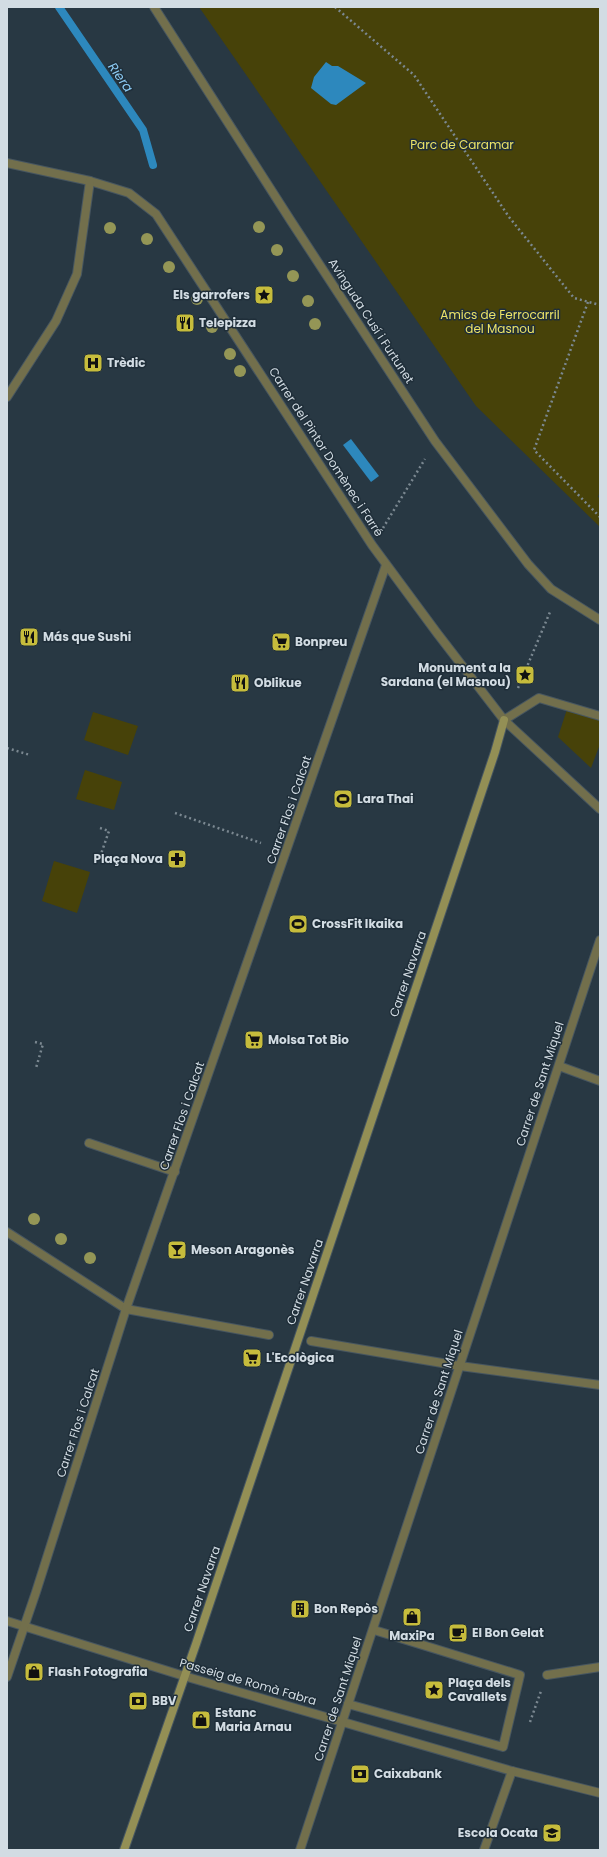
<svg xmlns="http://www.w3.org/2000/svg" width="607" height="1857" font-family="Poppins,sans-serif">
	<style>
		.green { fill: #474209 }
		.water { fill: #2d88bd }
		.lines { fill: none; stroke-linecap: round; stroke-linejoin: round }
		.stream { stroke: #2d88bd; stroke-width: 8 }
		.lane-casing { stroke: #475660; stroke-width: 10 }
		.street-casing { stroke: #475660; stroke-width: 10 }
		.secondary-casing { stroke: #475660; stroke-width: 10 }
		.path { stroke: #7b8891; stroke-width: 2.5; stroke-dasharray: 2 3; stroke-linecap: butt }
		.lane { stroke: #726f4c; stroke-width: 8 }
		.street { stroke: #726f4c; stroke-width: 8 }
		.secondary { stroke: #938f55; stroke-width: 8 }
		.tree { fill: #949656 }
		.labels { text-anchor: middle; stroke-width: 3; stroke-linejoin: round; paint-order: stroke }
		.park-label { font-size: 12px; fill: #ece366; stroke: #1f2e39 }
		.poi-label { font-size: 12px; font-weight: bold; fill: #d2dce3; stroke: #1f2e39; text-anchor: start }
		.street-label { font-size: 12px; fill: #d2dce3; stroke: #1f2e39 }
		.water-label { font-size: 13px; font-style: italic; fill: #8ecdf7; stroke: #1f2e39 }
	</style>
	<rect width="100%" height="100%" fill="#283843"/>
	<g class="green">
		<polygon points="199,7 600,7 600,491 598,497 600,498 600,527 476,406"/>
		<polygon points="568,706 600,716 600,744 591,768 558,737"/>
		<polygon points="93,712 138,726 128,755 84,740"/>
		<polygon points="85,770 122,782 114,810 76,799"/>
		<polygon points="54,861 90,872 77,913 42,901"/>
	</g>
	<g class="water">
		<polygon points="326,62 332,66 338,66 366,83 336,105 331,104 311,88 314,77"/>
		<polygon points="351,439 379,476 371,482 343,445"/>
	</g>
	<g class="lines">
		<polyline class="stream" points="59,7 143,130 153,165"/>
		<defs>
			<polyline id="lane" points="89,1143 175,1172"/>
			<g id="street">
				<polyline points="154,7 291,221 435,441 528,564 551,589 600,620"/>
				<polyline points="7,163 90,181 129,193 156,214 372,545 437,633 504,720 600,809"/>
				<polyline points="7,397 56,321 77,274 90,181"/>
				<polyline points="504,720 539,698 600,716"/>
				<polyline points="559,1066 600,1081"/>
				<polyline points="7,1232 126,1309 269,1335"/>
				<polyline points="311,1341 460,1366 600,1385"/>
				<polyline points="7,1621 184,1676 512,1771 600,1793"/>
				<polyline points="547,1675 600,1667"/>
				<polyline points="7,1677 36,1592 126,1309 386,565"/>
				<polyline points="348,1704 503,1747 520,1675 374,1630"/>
				<polyline points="300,1850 600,940"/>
				<polyline points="484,1850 512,1771"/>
			</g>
			<polyline id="secondary" points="124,1850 196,1644 495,752 504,720"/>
		</defs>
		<use href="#lane" class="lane-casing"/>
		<use href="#street" class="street-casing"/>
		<use href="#secondary" class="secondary-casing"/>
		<g class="path">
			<polyline points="335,7 414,75 509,217 574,298 600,305"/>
			<polyline points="588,302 534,450 600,517"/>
			<polyline points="383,528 425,459"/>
			<polyline points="518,688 550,612"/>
			<polyline points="7,748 30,755"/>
			<polyline points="175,813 261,843"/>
			<polyline points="100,828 109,831 101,854"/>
			<polyline points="35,1042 43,1044 36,1068"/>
			<polyline points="530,1722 541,1691"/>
		</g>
		<use href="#lane" class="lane"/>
		<use href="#street" class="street"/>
		<use href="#secondary" class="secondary"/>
	</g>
	<g class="tree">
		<circle cx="259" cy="227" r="6"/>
		<circle cx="110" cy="228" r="6"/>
		<circle cx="147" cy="239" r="6"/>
		<circle cx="277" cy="250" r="6"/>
		<circle cx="169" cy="267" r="6"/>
		<circle cx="293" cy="276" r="6"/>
		<circle cx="197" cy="299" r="6"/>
		<circle cx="308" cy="301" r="6"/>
		<circle cx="315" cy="324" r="6"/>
		<circle cx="212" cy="327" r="6"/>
		<circle cx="230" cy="354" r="6"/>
		<circle cx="240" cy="371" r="6"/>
		<circle cx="34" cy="1219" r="6"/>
		<circle cx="61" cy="1239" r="6"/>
		<circle cx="90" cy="1258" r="6"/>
	</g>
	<defs>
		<symbol id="sight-square" viewBox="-11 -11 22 22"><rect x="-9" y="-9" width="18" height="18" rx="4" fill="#c6bc3c" stroke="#1f2e39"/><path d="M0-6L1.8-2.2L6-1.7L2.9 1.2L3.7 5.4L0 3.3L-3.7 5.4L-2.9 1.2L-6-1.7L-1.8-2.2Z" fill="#111"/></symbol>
		<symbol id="restaurant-square" viewBox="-11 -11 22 22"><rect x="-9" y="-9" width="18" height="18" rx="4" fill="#c6bc3c" stroke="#1f2e39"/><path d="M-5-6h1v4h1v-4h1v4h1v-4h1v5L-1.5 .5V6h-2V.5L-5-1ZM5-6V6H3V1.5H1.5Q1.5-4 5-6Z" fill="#111"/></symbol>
		<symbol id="hospital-square" viewBox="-11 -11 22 22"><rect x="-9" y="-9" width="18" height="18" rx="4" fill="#c6bc3c" stroke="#1f2e39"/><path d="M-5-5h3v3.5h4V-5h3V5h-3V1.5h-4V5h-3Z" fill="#111"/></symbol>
		<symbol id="supermarket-square" viewBox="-11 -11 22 22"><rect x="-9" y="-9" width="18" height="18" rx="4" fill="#c6bc3c" stroke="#1f2e39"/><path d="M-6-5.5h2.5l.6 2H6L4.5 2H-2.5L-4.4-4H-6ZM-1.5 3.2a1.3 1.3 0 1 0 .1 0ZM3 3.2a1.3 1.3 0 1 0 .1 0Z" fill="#111"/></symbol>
		<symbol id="stadium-square" viewBox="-11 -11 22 22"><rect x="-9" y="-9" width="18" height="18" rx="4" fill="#c6bc3c" stroke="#1f2e39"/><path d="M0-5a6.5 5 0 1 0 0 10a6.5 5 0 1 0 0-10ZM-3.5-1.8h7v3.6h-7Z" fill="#111"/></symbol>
		<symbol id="pharmacy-square" viewBox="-11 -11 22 22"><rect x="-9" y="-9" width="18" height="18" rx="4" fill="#c6bc3c" stroke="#1f2e39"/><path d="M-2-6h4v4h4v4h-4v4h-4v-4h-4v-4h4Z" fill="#111"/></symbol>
		<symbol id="bar-square" viewBox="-11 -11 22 22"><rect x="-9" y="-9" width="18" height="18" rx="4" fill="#c6bc3c" stroke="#1f2e39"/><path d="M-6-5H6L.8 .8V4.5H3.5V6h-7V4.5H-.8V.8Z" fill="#111"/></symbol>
		<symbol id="building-square" viewBox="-11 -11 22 22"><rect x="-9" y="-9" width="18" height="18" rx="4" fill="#c6bc3c" stroke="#1f2e39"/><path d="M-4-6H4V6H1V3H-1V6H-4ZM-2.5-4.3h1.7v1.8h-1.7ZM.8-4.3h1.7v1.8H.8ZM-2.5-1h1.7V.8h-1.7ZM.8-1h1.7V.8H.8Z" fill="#111"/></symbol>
		<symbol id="shop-square" viewBox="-11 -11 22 22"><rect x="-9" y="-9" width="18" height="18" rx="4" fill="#c6bc3c" stroke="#1f2e39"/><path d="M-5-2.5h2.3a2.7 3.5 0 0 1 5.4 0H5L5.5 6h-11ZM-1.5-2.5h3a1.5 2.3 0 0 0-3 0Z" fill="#111"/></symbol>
		<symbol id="cafe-square" viewBox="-11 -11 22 22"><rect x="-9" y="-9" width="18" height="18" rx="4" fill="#c6bc3c" stroke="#1f2e39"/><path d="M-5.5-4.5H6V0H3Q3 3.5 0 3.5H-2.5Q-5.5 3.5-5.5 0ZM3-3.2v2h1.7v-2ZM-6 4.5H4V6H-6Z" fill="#111"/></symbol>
		<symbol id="bank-square" viewBox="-11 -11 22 22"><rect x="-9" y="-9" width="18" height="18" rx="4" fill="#c6bc3c" stroke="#1f2e39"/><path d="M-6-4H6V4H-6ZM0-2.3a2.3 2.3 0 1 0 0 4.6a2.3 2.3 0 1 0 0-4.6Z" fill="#111"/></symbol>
		<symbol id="school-square" viewBox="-11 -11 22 22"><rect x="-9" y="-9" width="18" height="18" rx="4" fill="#c6bc3c" stroke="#1f2e39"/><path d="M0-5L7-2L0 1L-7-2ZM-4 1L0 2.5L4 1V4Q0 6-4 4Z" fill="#111"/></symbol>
	</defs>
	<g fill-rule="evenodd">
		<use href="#sight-square" x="253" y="284" width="22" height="22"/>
		<use href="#restaurant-square" x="174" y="312" width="22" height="22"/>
		<use href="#hospital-square" x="82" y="352" width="22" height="22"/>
		<use href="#restaurant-square" x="18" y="626" width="22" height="22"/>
		<use href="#supermarket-square" x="270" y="631" width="22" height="22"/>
		<use href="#sight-square" x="514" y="664" width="22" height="22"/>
		<use href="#restaurant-square" x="229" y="672" width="22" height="22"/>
		<use href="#stadium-square" x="332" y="788" width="22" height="22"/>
		<use href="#pharmacy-square" x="166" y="848" width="22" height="22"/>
		<use href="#stadium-square" x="287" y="913" width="22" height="22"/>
		<use href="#supermarket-square" x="243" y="1029" width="22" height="22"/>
		<use href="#bar-square" x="166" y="1239" width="22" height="22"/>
		<use href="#supermarket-square" x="241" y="1347" width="22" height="22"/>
		<use href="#building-square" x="289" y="1598" width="22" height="22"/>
		<use href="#shop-square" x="401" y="1606" width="22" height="22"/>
		<use href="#cafe-square" x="447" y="1622" width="22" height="22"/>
		<use href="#shop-square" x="23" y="1661" width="22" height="22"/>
		<use href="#sight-square" x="423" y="1679" width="22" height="22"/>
		<use href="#bank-square" x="127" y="1690" width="22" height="22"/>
		<use href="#shop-square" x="190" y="1709" width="22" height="22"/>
		<use href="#bank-square" x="349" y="1763" width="22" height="22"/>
		<use href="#school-square" x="541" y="1822" width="22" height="22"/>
	</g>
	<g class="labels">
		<g class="park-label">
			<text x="462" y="149">Parc de Caramar</text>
			<text x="500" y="319">Amics de Ferrocarril<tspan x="500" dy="14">del Masnou</tspan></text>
		</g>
		<g class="poi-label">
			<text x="250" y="299" text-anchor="end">Els garrofers</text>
			<text x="199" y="327">Telepizza</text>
			<text x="107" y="367">Trèdic</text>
			<text x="43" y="641">Más que Sushi</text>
			<text x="295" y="646">Bonpreu</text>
			<text x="511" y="672" text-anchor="end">Monument a la<tspan x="511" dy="14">Sardana (el Masnou)</tspan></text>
			<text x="254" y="687">Oblikue</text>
			<text x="357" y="803">Lara Thai</text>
			<text x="163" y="863" text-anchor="end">Plaça Nova</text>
			<text x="312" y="928">CrossFit Ikaika</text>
			<text x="268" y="1044">Molsa Tot Bio</text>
			<text x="191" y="1254">Meson Aragonès</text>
			<text x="266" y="1362">L'Ecològica</text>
			<text x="314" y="1613">Bon Repòs</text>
			<text x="472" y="1637">El Bon Gelat</text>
			<text x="412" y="1640" text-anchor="middle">MaxiPa</text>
			<text x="48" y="1676">Flash Fotografia</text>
			<text x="448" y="1687">Plaça dels<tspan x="448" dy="14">Cavallets</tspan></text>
			<text x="152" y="1705">BBV</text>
			<text x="215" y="1717">Estanc<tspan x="215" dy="14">Maria Arnau</tspan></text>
			<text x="374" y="1778">Caixabank</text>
			<text x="538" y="1837" text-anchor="end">Escola Ocata</text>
		</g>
		<g class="street-label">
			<text transform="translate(371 321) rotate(57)" y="4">Avinguda Cusí i Furtunet</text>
			<text transform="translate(326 452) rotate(57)" y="4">Carrer del Pintor Domènec i Farré</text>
			<text transform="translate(289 810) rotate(-71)" y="4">Carrer Flos i Calcat</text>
			<text transform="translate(408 974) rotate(-71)" y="4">Carrer Navarra</text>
			<text transform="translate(540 1084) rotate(-72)" y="4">Carrer de Sant Miquel</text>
			<text transform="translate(182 1116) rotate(-71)" y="4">Carrer Flos i Calcat</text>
			<text transform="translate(305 1282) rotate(-71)" y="4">Carrer Navarra</text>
			<text transform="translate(439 1392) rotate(-72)" y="4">Carrer de Sant Miquel</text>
			<text transform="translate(78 1423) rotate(-72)" y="4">Carrer Flos i Calcat</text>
			<text transform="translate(202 1589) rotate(-71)" y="4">Carrer Navarra</text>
			<text transform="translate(248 1682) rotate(16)" y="4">Passeig de Romà Fabra</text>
			<text transform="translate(338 1699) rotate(-72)" y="4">Carrer de Sant Miquel</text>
		</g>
		<g class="water-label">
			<text transform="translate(121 77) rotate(55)" y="5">Riera</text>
		</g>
	</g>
	<rect width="607" height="1857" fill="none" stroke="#d2dce3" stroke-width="16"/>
</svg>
